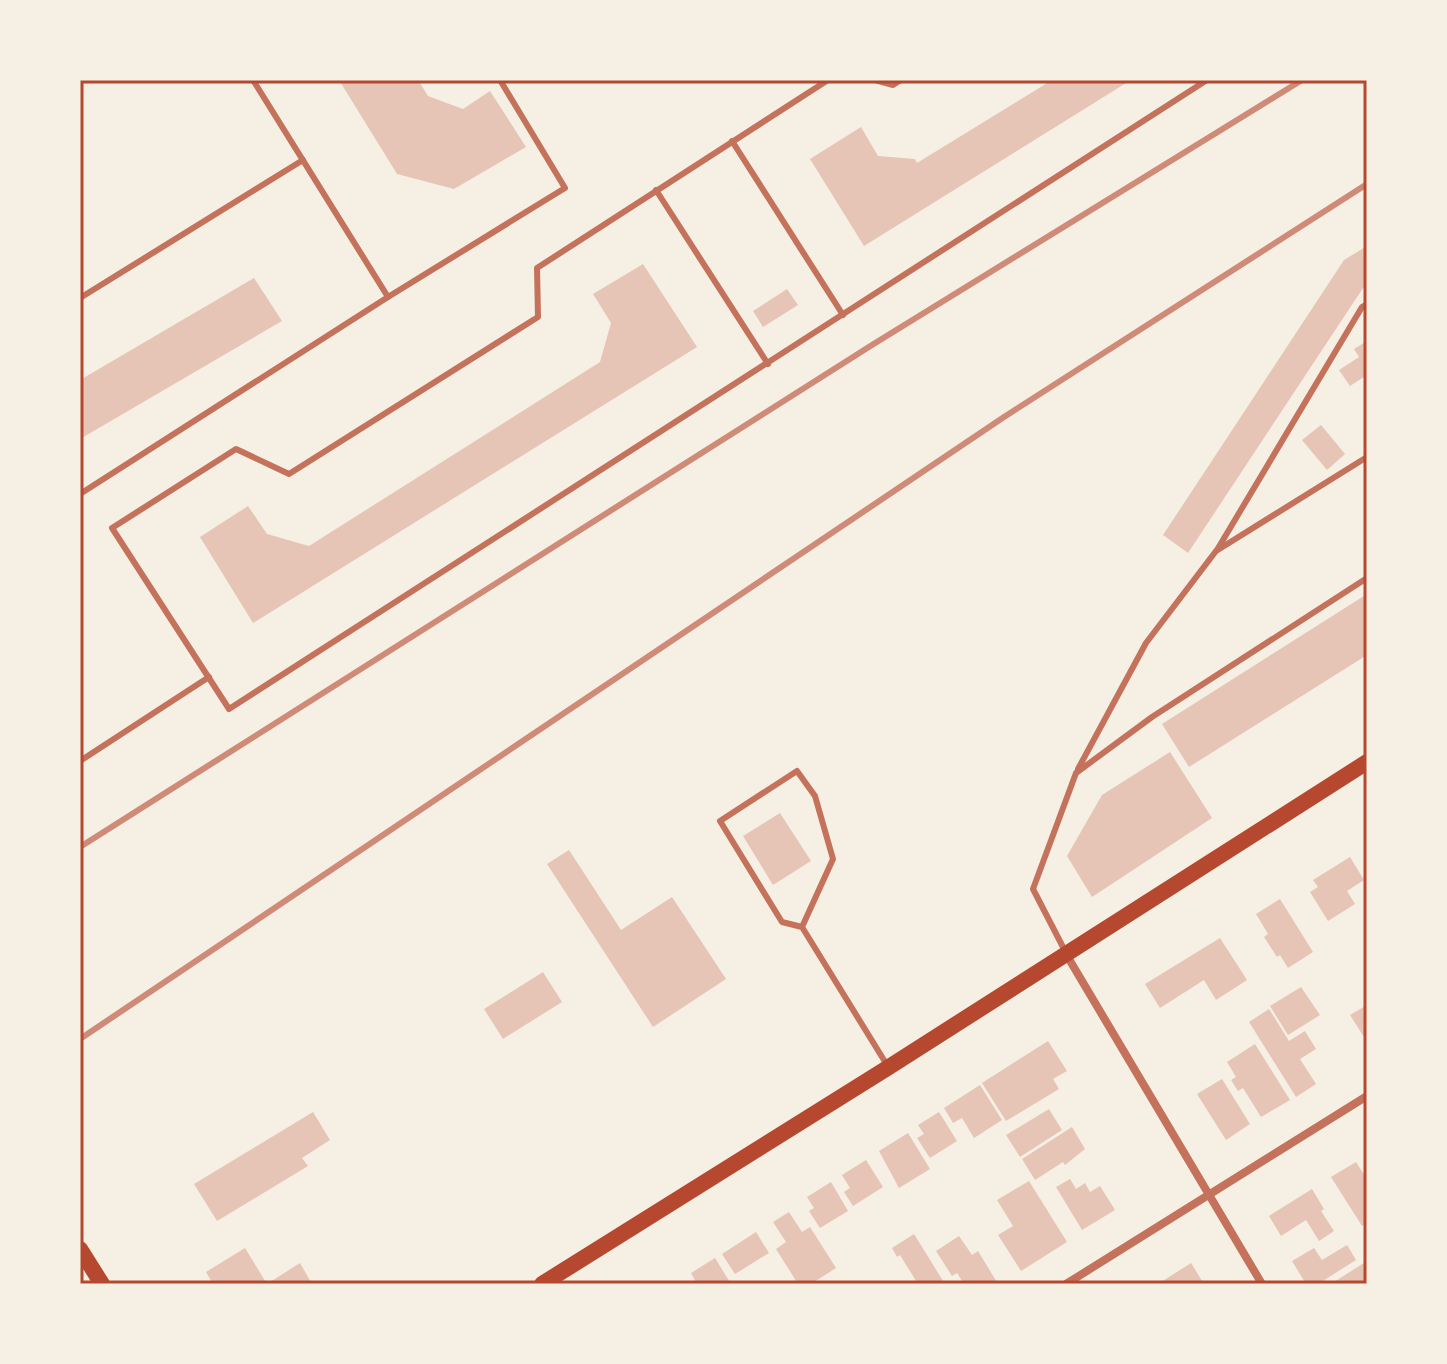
<svg xmlns="http://www.w3.org/2000/svg" width="1447" height="1364" font-family="Rubik,sans-serif">
	<style>
		.building { fill: #e6c5b7 }
		.lines { fill: none; stroke-linecap: round; stroke-linejoin: round }
		.service { stroke: #c5725c; stroke-width: 6 }
		.minor { stroke: #c5725c; stroke-width: 8 }
		.secondary { stroke: #b5482f; stroke-width: 16 }
		.rail { stroke: #cf8b77; stroke-width: 6 }
		.neatline { fill: none; stroke: #b5482f; stroke-width: 3 }
	</style>
	<rect width="100%" height="100%" fill="#f6efe4"/>
	<g class="building">
		<polygon points="339,80 418,80 428,96 463,109 490,91 526,147 454,189 397,174"/>
		<polygon points="1052,80 1131,80 864,246 810,159 861,127 878,156 915,159 917,163"/>
		<polygon points="1367,246 1367,282 1188,553 1163,535 1344,260"/>
		<polygon points="643,264 697,347 253,623 200,537 248,506 267,534 309,546 600,362 611,323 593,294"/>
		<polygon points="254,278 282,321 80,439 80,380"/>
		<polygon points="787,289 798,305 763,327 753,311"/>
		<polygon points="1367,341 1367,375 1350,386 1339,370 1359,357 1354,349"/>
		<polygon points="1321,425 1345,454 1327,470 1302,440"/>
		<polygon points="1367,594 1367,655 1189,767 1162,724"/>
		<polygon points="1170,752 1212,818 1092,897 1067,856 1102,795"/>
		<polygon points="780,813 811,861 773,885 743,836"/>
		<polygon points="569,850 621,930 672,897 726,979 653,1027 547,864"/>
		<polygon points="1350,857 1364,880 1347,891 1355,904 1328,921 1310,892 1318,887 1313,880"/>
		<polygon points="1280,899 1313,952 1288,968 1280,955 1277,957 1264,937 1268,934 1256,914"/>
		<polygon points="1220,938 1247,980 1216,1000 1204,980 1160,1008 1145,984"/>
		<polygon points="543,972 562,1002 503,1039 484,1009"/>
		<polygon points="1301,987 1320,1015 1288,1035 1270,1006"/>
		<polygon points="1367,1005 1367,1042 1350,1015"/>
		<polygon points="1269,1009 1289,1041 1305,1031 1316,1049 1300,1059 1316,1084 1296,1097 1249,1022"/>
		<polygon points="1048,1041 1067,1071 1053,1079 1059,1089 1006,1121 982,1083"/>
		<polygon points="1255,1044 1290,1100 1261,1117 1243,1088 1238,1091 1231,1080 1236,1077 1227,1062"/>
		<polygon points="1222,1079 1250,1124 1226,1140 1197,1094"/>
		<polygon points="980,1085 1002,1120 974,1138 962,1118 953,1123 944,1108"/>
		<polygon points="1049,1109 1062,1130 1020,1157 1006,1135"/>
		<polygon points="313,1112 330,1140 302,1158 308,1166 217,1221 194,1184"/>
		<polygon points="939,1112 957,1141 930,1158 917,1138 924,1134 918,1125"/>
		<polygon points="1072,1127 1085,1149 1065,1165 1063,1162 1035,1180 1022,1159"/>
		<polygon points="908,1133 930,1169 899,1188 879,1151"/>
		<polygon points="866,1160 883,1187 853,1206 844,1192 850,1188 842,1175"/>
		<polygon points="1356,1162 1367,1179 1367,1223 1362,1226 1331,1177"/>
		<polygon points="1070,1179 1076,1189 1085,1183 1090,1192 1100,1186 1115,1210 1082,1230 1056,1187"/>
		<polygon points="1029,1181 1067,1242 1021,1271 998,1235 1013,1226 997,1200"/>
		<polygon points="831,1182 848,1211 820,1228 809,1211 814,1208 807,1197"/>
		<polygon points="1312,1189 1324,1209 1321,1211 1334,1231 1319,1241 1306,1220 1281,1236 1269,1216"/>
		<polygon points="789,1212 802,1232 810,1227 836,1268 811,1284 798,1284 776,1249 786,1242 773,1222"/>
		<polygon points="756,1232 769,1253 735,1274 722,1254"/>
		<polygon points="914,1234 945,1284 918,1284 900,1255 897,1257 892,1248"/>
		<polygon points="959,1236 972,1255 978,1251 998,1284 964,1284 957,1273 952,1276 936,1251"/>
		<polygon points="1347,1245 1356,1260 1318,1284 1306,1284 1292,1261 1314,1248 1322,1260"/>
		<polygon points="245,1248 267,1284 300,1263 312,1284 213,1284 206,1272"/>
		<polygon points="715,1258 731,1284 697,1284 691,1273"/>
		<polygon points="1367,1261 1367,1284 1331,1284"/>
		<polygon points="1191,1263 1204,1284 1158,1284"/>
	</g>
	<g class="lines">
		<g class="service">
			<polyline points="253,80 388,297 565,188 500,80"/>
			<polyline points="828,80 537,268 538,317 289,474 236,449 112,528 229,709 1207,80"/>
			<polyline points="875,80 893,85 901,80"/>
			<polyline points="732,141 843,315"/>
			<polyline points="656,190 768,364"/>
			<polyline points="80,298 303,160"/>
			<polyline points="80,494 388,297"/>
			<polyline points="1217,550 1362,307 1367,304"/>
			<polyline points="80,761 209,677"/>
			<polyline points="1078,769 1146,643 1216,551 1367,457"/>
			<polyline points="802,927 782,922 720,821 797,771 815,796 833,859 802,927 887,1065"/>
			<polyline points="1065,951 1033,889 1076,773 1152,717 1367,578"/>
		</g>
		<g class="minor">
			<polyline points="1066,954 1262,1284"/>
			<polyline points="1066,1284 1367,1096"/>
		</g>
		<g class="secondary">
			<polyline points="80,1249 102,1284"/>
			<polyline points="542,1284 889,1067 1367,762"/>
		</g>
		<g class="rail">
			<polyline points="80,847 872,345 1302,80"/>
			<polyline points="80,1039 1004,417 1367,184"/>
		</g>
	</g>
	<rect width="1447" height="1364" fill="none" stroke="#f6efe4" stroke-width="164"/>
	<rect x="82" y="82" width="1283" height="1200" class="neatline"/>
</svg>
